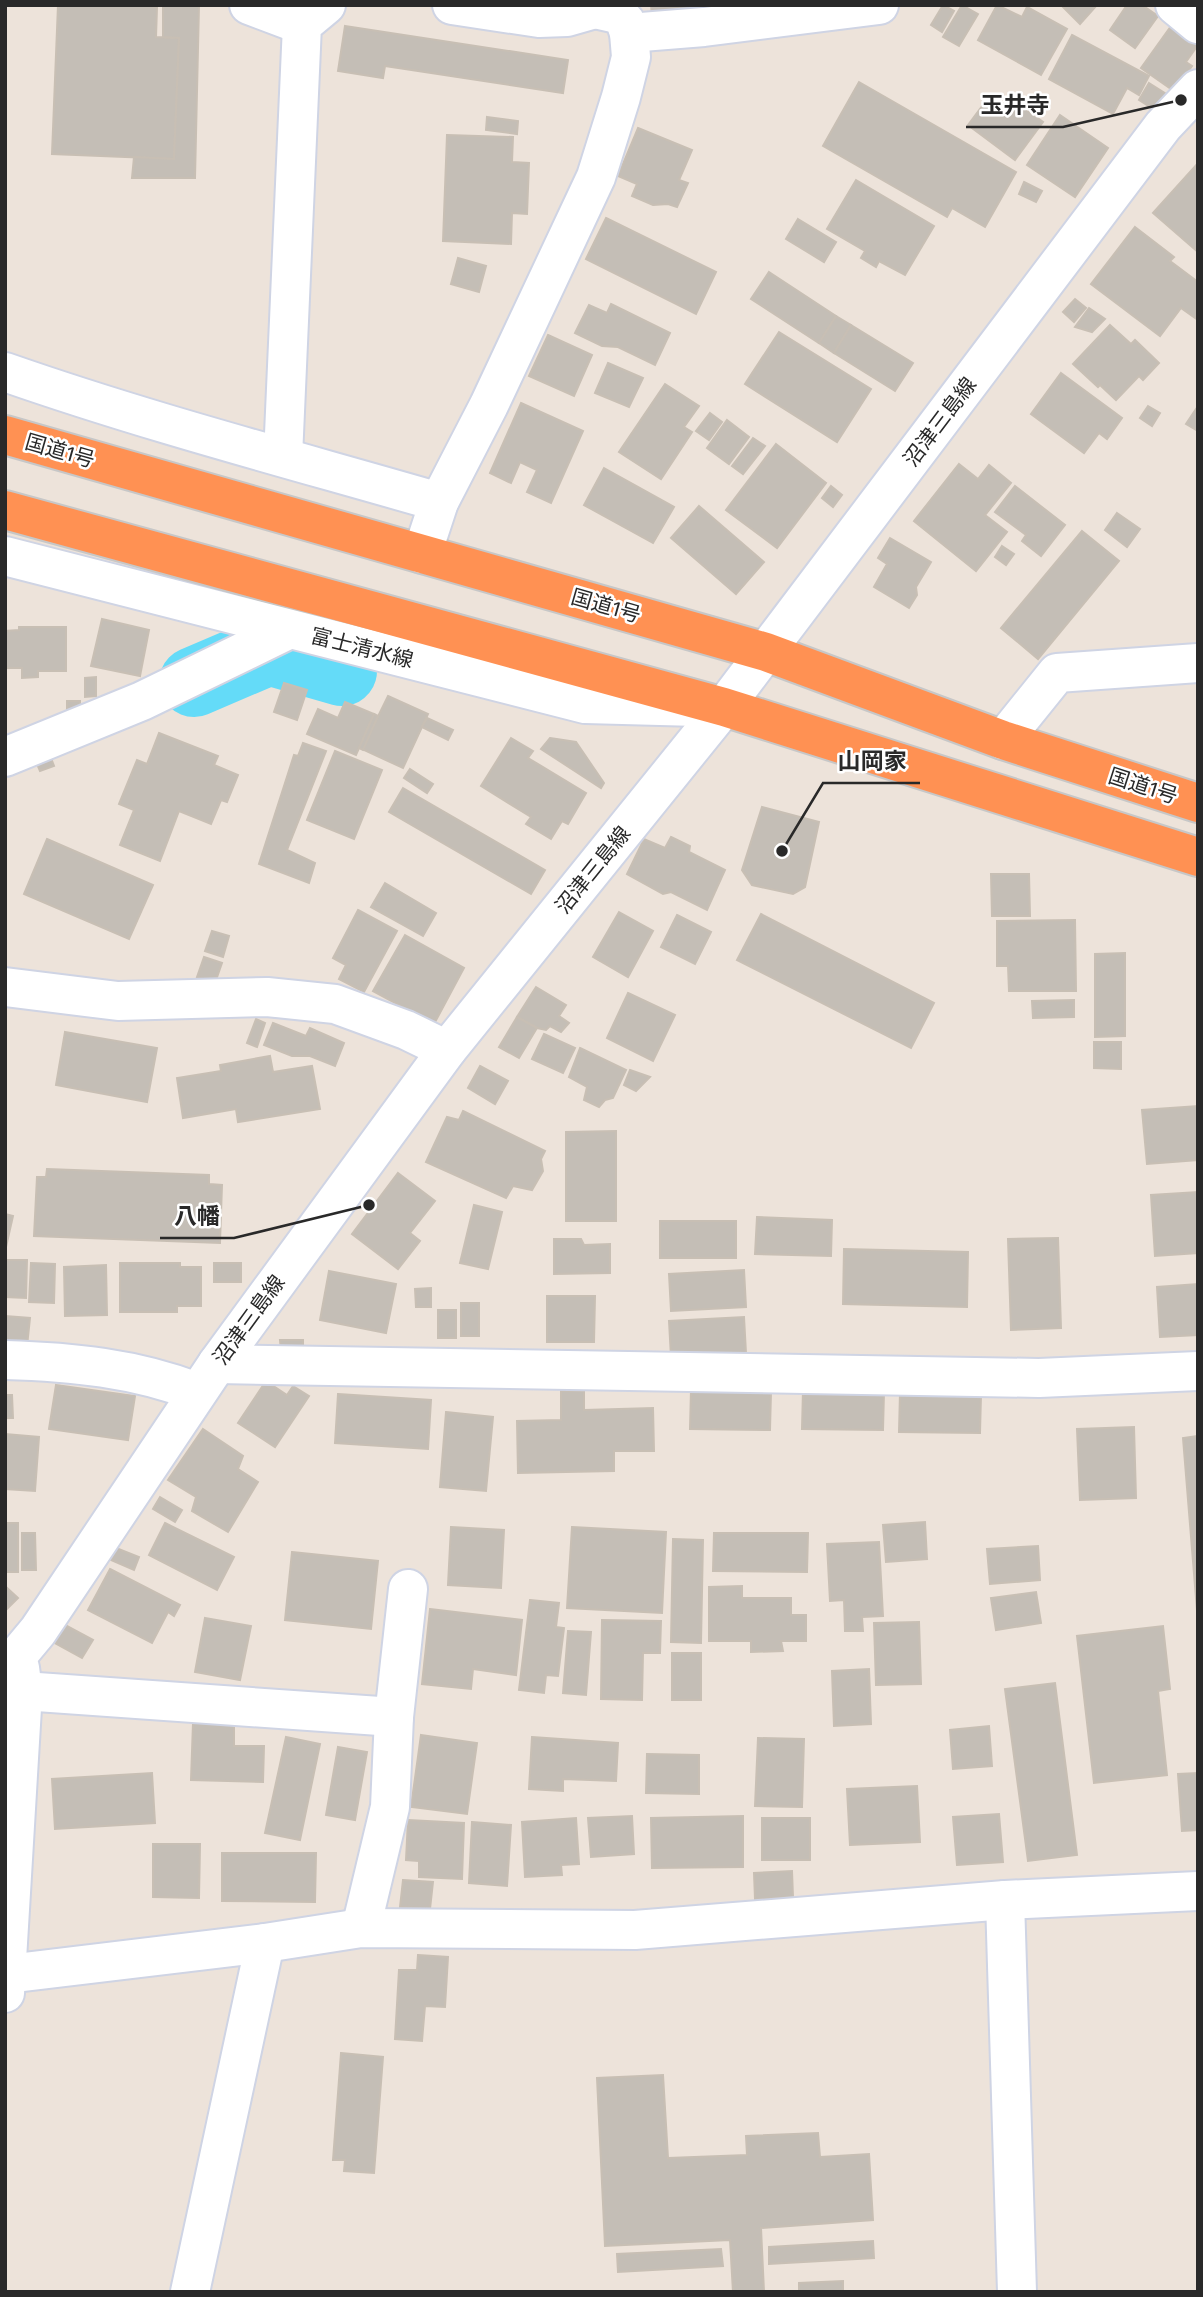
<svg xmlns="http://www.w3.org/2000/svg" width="1203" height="2297" font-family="'Fira Sans Condensed','Noto Sans JP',sans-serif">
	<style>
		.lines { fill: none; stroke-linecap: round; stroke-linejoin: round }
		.river { stroke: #64dbf8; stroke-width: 70 }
		.building { fill: #c4beb6; stroke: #c8bfb4; stroke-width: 2 }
		.street-casing { stroke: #cfd4e4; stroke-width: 42 }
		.secondary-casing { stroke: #cfd4e4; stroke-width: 42 }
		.highway-casing { stroke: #c7c7c7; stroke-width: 42 }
		.street { stroke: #fff; stroke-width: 38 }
		.secondary { stroke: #fff; stroke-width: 38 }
		.highway { stroke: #ff9153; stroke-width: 38 }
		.labels { text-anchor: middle; stroke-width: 5; stroke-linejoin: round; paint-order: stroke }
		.street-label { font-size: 21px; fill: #292929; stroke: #fff }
		.leader { fill: none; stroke: #292929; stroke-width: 2.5 }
		.callout-dot { fill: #292929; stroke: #fff; stroke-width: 2.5 }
		.callout-label { font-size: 23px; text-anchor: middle; font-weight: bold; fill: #292929; stroke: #fff; stroke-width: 5; stroke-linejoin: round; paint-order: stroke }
	</style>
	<rect width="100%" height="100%" fill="#ede3da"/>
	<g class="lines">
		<polyline class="river" points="194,682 269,650 342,671"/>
	</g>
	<g class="building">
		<polygon points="58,5 142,5 157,7 156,37 179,38 174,159 52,154"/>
		<polygon points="163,5 199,5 195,178 132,178 134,157 174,159 179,38 163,37"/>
		<polygon points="651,5 801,5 652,17"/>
		<polygon points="943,5 954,11 942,32 931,25"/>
		<polygon points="962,5 978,14 959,46 943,37"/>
		<polygon points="997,5 1022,17 1027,7 1067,29 1041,75 978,40"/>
		<polygon points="1061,5 1097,5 1080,24"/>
		<polygon points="1127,5 1142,5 1158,16 1135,48 1110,30"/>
		<polygon points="1174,22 1198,40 1198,45 1186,62 1192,66 1174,91 1141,68"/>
		<polygon points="345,26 568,60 563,93 385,66 383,78 338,71"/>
		<polygon points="1072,35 1149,76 1139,95 1127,88 1113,114 1049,79"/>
		<polygon points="859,82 1016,172 985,227 952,208 947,217 823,146"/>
		<polygon points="1149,83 1168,95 1158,112 1139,100"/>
		<polygon points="986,101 1006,116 1016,102 1043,122 1015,160 968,125"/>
		<polygon points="1060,115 1108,148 1075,197 1027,165"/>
		<polygon points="487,117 518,121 517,134 486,130"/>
		<polygon points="638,128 692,150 679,180 688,183 677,207 668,204 653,205 632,196 637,184 618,176"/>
		<polygon points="447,135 513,137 512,162 529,163 527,214 512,213 511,244 443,241"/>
		<polygon points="1198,163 1198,252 1153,213"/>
		<polygon points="856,180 934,226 905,275 879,261 876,267 861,258 865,251 827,229"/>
		<polygon points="1024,182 1042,191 1036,202 1019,194"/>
		<polygon points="606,218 716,272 696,314 586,259"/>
		<polygon points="798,219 836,242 824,262 786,239"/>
		<polygon points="1135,227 1174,257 1170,261 1198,282 1198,320 1181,308 1160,336 1091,284"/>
		<polygon points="458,258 486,266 479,292 451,284"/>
		<polygon points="769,272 836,316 819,343 751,299"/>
		<polygon points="1075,299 1086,308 1074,322 1063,312"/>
		<polygon points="611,304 670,333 655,365 618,347 602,346 575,333 589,305 607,313"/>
		<polygon points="1089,308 1105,319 1092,332 1075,327"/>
		<polygon points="836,316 851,325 834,353 819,343"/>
		<polygon points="851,325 913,363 895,391 834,353"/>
		<polygon points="1110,325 1131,344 1135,340 1159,363 1143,380 1139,376 1116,400 1100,385 1098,387 1073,364"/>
		<polygon points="779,332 871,389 837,442 745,384"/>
		<polygon points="548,335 592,355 574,396 529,376"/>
		<polygon points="608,363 643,378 629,407 595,393"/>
		<polygon points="1061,373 1122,418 1107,439 1099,433 1084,453 1031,414"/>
		<polygon points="665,384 699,406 684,427 692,432 661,479 619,452"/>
		<polygon points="521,403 583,431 551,503 527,492 537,470 520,462 511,483 490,473"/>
		<polygon points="1148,406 1160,413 1152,426 1140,418"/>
		<polygon points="1198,406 1198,431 1186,424"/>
		<polygon points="710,413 722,422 709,440 696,431"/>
		<polygon points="727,420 749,437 729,464 707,448"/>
		<polygon points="753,438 765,446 743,474 732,466"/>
		<polygon points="776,444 826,483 777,548 726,510"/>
		<polygon points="959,464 978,479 989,465 1011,483 985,515 1007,532 976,571 914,521"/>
		<polygon points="604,468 674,507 653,543 584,505"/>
		<polygon points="831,486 842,495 833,507 822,498"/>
		<polygon points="1015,486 1065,525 1041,556 1022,541 1026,535 995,512"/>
		<polygon points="699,506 764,562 736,594 671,538"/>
		<polygon points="1117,513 1140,529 1127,547 1105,530"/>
		<polygon points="1082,531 1119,561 1038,659 1001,628"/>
		<polygon points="890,538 931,562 916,587 917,595 909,608 874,587 887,564 878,558"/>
		<polygon points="1002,546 1014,554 1006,565 995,557"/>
		<polygon points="102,619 149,630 140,676 91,666"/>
		<polygon points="19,627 66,627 66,671 38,671 38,677 22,678 22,668 5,668 5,631 19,630"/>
		<polygon points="96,677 96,696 85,697 85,678"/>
		<polygon points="284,683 307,690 297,720 274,712"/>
		<polygon points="388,696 428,714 403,768 362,749"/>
		<rect x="67" y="701" width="13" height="10"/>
		<polygon points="345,702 374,714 356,755 307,734 318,709 338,718"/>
		<polygon points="374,714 378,716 363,750 359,748"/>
		<polygon points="427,718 453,730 448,740 422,727"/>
		<polygon points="159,733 218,756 214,765 238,775 227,802 221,800 211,824 179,811 160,861 120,845 134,810 119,804 137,760 147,764"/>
		<polygon points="511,738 533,751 528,758 586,793 568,824 562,821 551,839 526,824 531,817 481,786"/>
		<polygon points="550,738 576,742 604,783 601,788 541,749"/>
		<polygon points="303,743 326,751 287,850 315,863 309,883 259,864 294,755 298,756"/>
		<polygon points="335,751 382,770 354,839 307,820"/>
		<polygon points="51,758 54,766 40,771 37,764"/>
		<polygon points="410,769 433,784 427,793 404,778"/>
		<polygon points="403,788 545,870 531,894 389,812"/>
		<polygon points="762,807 819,822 805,887 793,894 752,885 742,870"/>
		<polygon points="671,837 690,846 689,852 725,870 707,910 671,892 663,894 627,874 644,839 665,848"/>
		<polygon points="47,839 153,885 129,939 24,894"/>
		<polygon points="991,874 1029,874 1030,916 992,916"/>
		<polygon points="385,883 436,913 423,936 371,907"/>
		<polygon points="358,910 397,931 364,992 339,979 346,965 333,958"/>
		<polygon points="619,912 653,931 628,977 593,957"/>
		<polygon points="761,914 934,1003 911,1048 737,960"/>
		<polygon points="677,915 711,932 695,964 661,947"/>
		<polygon points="1075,920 1076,991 1009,991 1008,966 997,966 997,921"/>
		<polygon points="212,931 229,936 223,957 205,951"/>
		<polygon points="405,935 464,968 434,1024 373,991"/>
		<polygon points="1125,953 1125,1036 1095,1037 1095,954"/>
		<polygon points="204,957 222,963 215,983 197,977"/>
		<polygon points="536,987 566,1005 559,1016 569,1023 561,1032 550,1026 546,1030 537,1028 517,1017"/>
		<polygon points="628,993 675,1015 653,1061 607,1038"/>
		<polygon points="1074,1000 1074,1017 1033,1018 1032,1001"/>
		<polygon points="517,1017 537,1028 519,1058 499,1047"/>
		<polygon points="256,1019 265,1023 257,1047 247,1043"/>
		<polygon points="273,1023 306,1036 310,1028 344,1043 335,1066 310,1056 292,1056 264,1045"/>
		<polygon points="65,1032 157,1048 147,1102 56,1085"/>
		<polygon points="544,1034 575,1048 563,1073 532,1059"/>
		<polygon points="1094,1042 1121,1042 1121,1069 1094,1068"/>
		<polygon points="580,1048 626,1070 613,1098 605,1100 599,1107 584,1100 587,1087 569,1077"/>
		<polygon points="270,1056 273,1072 312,1066 320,1109 238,1122 236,1109 183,1118 177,1078 221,1071 220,1065"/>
		<polygon points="480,1066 508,1081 495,1104 468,1088"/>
		<polygon points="630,1070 650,1077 636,1091 624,1085"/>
		<polygon points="1198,1106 1198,1160 1147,1164 1142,1110"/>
		<polygon points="463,1111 545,1151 541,1159 543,1171 532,1190 513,1186 506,1198 426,1162 447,1117 459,1120"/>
		<polygon points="616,1131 616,1221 566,1221 566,1132"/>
		<polygon points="47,1169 209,1175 209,1184 222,1185 220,1243 34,1236 37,1177 46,1177"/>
		<polygon points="398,1173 435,1201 410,1233 420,1241 398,1269 352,1234"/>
		<polygon points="1198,1192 1198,1253 1155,1256 1151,1195"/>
		<polygon points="474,1205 502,1212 488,1269 460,1263"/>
		<polygon points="5,1214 13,1216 6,1247 5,1247"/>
		<polygon points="757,1217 832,1220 831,1256 755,1254"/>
		<rect x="660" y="1221" width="76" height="37"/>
		<polygon points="1058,1238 1061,1328 1011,1330 1008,1239"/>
		<polygon points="554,1239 581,1239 584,1245 610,1244 610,1273 554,1274"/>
		<polygon points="844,1249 968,1252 967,1307 843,1304"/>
		<polygon points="5,1260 27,1260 26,1298 5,1297"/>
		<polygon points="31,1263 55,1264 54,1303 29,1302"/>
		<polygon points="120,1263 180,1263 180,1267 201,1267 201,1306 177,1306 177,1312 120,1312"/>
		<rect x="214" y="1263" width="27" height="19"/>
		<polygon points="106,1265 107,1315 65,1316 64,1267"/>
		<polygon points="744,1270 746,1307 671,1311 669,1274"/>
		<polygon points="329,1271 396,1284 386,1333 320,1320"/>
		<polygon points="1198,1284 1198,1335 1160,1337 1157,1287"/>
		<polygon points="431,1288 431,1307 416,1307 415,1289"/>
		<polygon points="547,1296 595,1296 594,1342 547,1342"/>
		<rect x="461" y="1303" width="18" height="33"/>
		<rect x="438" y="1310" width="18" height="28"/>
		<polygon points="5,1316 30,1318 27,1346 5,1343"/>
		<polygon points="744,1317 746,1353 671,1357 669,1321"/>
		<polygon points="280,1340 303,1340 303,1351 281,1351"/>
		<polygon points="266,1381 287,1395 293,1386 309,1396 275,1447 238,1423"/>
		<polygon points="56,1385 135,1396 128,1440 49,1429"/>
		<polygon points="691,1390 771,1392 770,1430 690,1429"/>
		<polygon points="803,1390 884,1392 883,1430 802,1429"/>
		<polygon points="561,1391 584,1391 584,1410 653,1408 654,1451 614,1451 614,1471 518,1473 517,1421 561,1420"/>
		<polygon points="900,1393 981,1395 980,1433 899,1432"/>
		<polygon points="338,1394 431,1400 428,1449 335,1443"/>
		<polygon points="5,1395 12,1395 13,1418 5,1418"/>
		<polygon points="446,1412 493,1417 486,1491 440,1487"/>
		<polygon points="1134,1427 1136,1498 1080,1500 1077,1429"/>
		<polygon points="203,1429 243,1456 238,1469 258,1482 228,1532 192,1511 196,1497 168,1480"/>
		<polygon points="5,1434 39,1437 35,1491 5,1489"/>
		<polygon points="1198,1436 1198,1623 1183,1438"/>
		<polygon points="160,1497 182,1510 175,1522 153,1509"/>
		<polygon points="925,1522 927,1559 886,1562 883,1525"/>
		<rect x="5" y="1523" width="13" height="49"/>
		<polygon points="165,1523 234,1557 217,1590 149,1555"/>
		<polygon points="451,1527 504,1530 501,1588 448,1585"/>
		<polygon points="572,1527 666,1532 662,1613 567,1608"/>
		<polygon points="22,1533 35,1533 36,1570 22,1570"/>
		<polygon points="714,1533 808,1533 807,1572 713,1571"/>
		<polygon points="673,1539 703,1540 701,1643 671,1642"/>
		<polygon points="879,1542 883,1616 862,1617 863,1631 845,1631 844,1600 830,1601 827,1544"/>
		<polygon points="1038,1546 1040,1580 990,1584 987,1549"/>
		<polygon points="116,1548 139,1557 134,1570 111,1560"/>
		<polygon points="292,1552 378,1561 371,1629 285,1620"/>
		<polygon points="110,1569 180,1605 174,1616 168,1612 152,1643 88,1610"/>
		<polygon points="5,1586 18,1598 7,1609 5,1606"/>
		<polygon points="742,1586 742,1598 791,1598 791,1615 806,1615 806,1641 781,1641 783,1651 751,1652 751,1641 709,1641 709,1587"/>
		<polygon points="1036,1592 1041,1623 996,1630 991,1598"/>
		<polygon points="530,1600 559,1603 556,1627 564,1628 558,1676 546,1675 544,1693 519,1690"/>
		<polygon points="430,1609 522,1620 516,1675 473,1669 471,1689 422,1684"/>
		<polygon points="205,1618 251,1626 240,1680 195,1672"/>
		<polygon points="602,1620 661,1621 660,1653 643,1653 642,1700 601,1699"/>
		<polygon points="919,1622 921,1684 876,1685 874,1623"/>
		<polygon points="65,1625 93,1640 82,1658 55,1643"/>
		<polygon points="1163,1626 1170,1689 1158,1691 1167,1775 1094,1783 1077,1636"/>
		<polygon points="568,1631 591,1632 586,1695 563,1693"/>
		<rect x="672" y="1653" width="29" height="47"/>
		<polygon points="869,1669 871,1724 834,1726 832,1671"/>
		<polygon points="1055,1683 1077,1855 1028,1861 1005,1689"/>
		<polygon points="193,1723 234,1724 234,1746 264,1746 263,1782 191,1780"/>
		<polygon points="989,1726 992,1766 953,1769 950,1730"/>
		<polygon points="421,1735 477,1743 467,1814 411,1807"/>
		<polygon points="286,1737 320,1744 300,1840 265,1833"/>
		<polygon points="532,1737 618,1743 616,1781 563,1779 563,1791 529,1789"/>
		<polygon points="758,1738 804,1739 802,1807 755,1806"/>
		<polygon points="338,1747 367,1752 355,1820 326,1815"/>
		<polygon points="647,1754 699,1755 699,1794 646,1793"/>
		<polygon points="152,1773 155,1823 55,1829 52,1779"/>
		<polygon points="1198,1773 1198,1830 1182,1831 1178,1774"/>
		<polygon points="917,1786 920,1842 850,1845 847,1789"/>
		<polygon points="999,1814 1003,1862 957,1865 953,1817"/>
		<polygon points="632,1816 634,1854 591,1857 588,1818"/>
		<polygon points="743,1816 743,1867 652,1868 651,1818"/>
		<polygon points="576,1818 579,1864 561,1865 562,1875 525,1877 522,1822"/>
		<rect x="762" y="1818" width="48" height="42"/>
		<polygon points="408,1820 464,1823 462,1879 419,1877 419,1861 406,1860"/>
		<polygon points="472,1822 511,1825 507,1886 469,1883"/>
		<polygon points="153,1844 200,1844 199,1898 153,1897"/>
		<polygon points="222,1853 316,1853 315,1902 222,1901"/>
		<polygon points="792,1871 793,1897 755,1899 754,1873"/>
		<polygon points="403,1880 433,1882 430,1909 400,1907"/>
		<polygon points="418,1955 448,1957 445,2007 425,2006 422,2041 395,2039 399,1970 417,1970"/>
		<polygon points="341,2053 383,2057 374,2173 344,2171 345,2160 333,2160"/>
		<polygon points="663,2075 668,2158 747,2155 746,2136 818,2133 820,2157 869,2154 873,2220 761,2228 764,2292 733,2292 730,2240 605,2246 597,2078"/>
		<polygon points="873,2241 874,2258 769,2264 769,2247"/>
		<polygon points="721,2249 723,2266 618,2272 617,2254"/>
		<polygon points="843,2281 843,2292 799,2292 799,2283"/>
	</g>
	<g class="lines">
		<defs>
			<g id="street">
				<polyline points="249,5 302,25"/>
				<polyline points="452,5 539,18 567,17 595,9"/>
				<polyline points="1175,5 1198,24"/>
				<polyline points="629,33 704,27 879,5"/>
				<path d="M5,372C148,422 294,460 439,502"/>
				<polyline points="283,457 302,25 326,5"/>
				<polyline points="422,554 439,502 489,405 596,177 621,97 631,57 629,33 625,21 617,14 595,9 595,5"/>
				<polyline points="1003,740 1057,673 1198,663"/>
				<polyline points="5,757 142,701 288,630"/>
				<polyline points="5,987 118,1001 267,997 335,1004 406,1030 447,1050"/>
				<path d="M5,1360C72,1362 135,1368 197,1392"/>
				<polyline points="217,1364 1039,1378 1198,1371"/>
				<polyline points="23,1691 394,1717"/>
				<polyline points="1005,1900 1017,2292"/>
				<polyline points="361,1928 390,1807 394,1717 408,1589"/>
				<polyline points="7,1974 265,1943 361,1928 635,1930 1005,1900 1198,1891"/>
				<polyline points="5,1993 23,1691 20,1668"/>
				<polyline points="190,2292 265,1943"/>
			</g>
			<g id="secondary">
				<polyline points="5,556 585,704 698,707"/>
				<polyline points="5,1661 18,1655 38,1631 217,1364 447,1050 724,707 1163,126 1198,89"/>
			</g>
			<g id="highway">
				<polyline points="5,435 766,652 1003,740 1198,803"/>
				<polyline points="5,510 724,707 1198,857"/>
			</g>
		</defs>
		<use href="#street" class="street-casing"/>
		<use href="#secondary" class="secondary-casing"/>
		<use href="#highway" class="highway-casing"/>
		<use href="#street" class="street"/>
		<use href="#secondary" class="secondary"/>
		<use href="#highway" class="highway"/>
	</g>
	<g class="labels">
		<g class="street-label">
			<text transform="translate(940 422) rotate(-53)" y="7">沼津三島線</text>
			<text transform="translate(60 451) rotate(16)" y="7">国道1号</text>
			<text transform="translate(606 606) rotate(16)" y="7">国道1号</text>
			<text transform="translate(362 648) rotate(14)" y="7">富士清水線</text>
			<text transform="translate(1143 786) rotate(18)" y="7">国道1号</text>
			<text transform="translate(593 870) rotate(-51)" y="7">沼津三島線</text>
			<text transform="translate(249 1320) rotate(-54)" y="7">沼津三島線</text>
		</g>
	</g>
	<path class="leader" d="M1181 100L1063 127H966M782 851L823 783H920M369 1205L234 1238H160"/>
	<g class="callout-dot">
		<circle cx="1181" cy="100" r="7"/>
		<circle cx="782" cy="851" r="7"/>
		<circle cx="369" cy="1205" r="7"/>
	</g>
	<g class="callout-label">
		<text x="1015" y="113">玉井寺</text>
		<text x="872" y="769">山岡家</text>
		<text x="197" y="1224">八幡</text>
	</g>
	<rect width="1203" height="2297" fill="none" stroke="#292929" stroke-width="14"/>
</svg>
